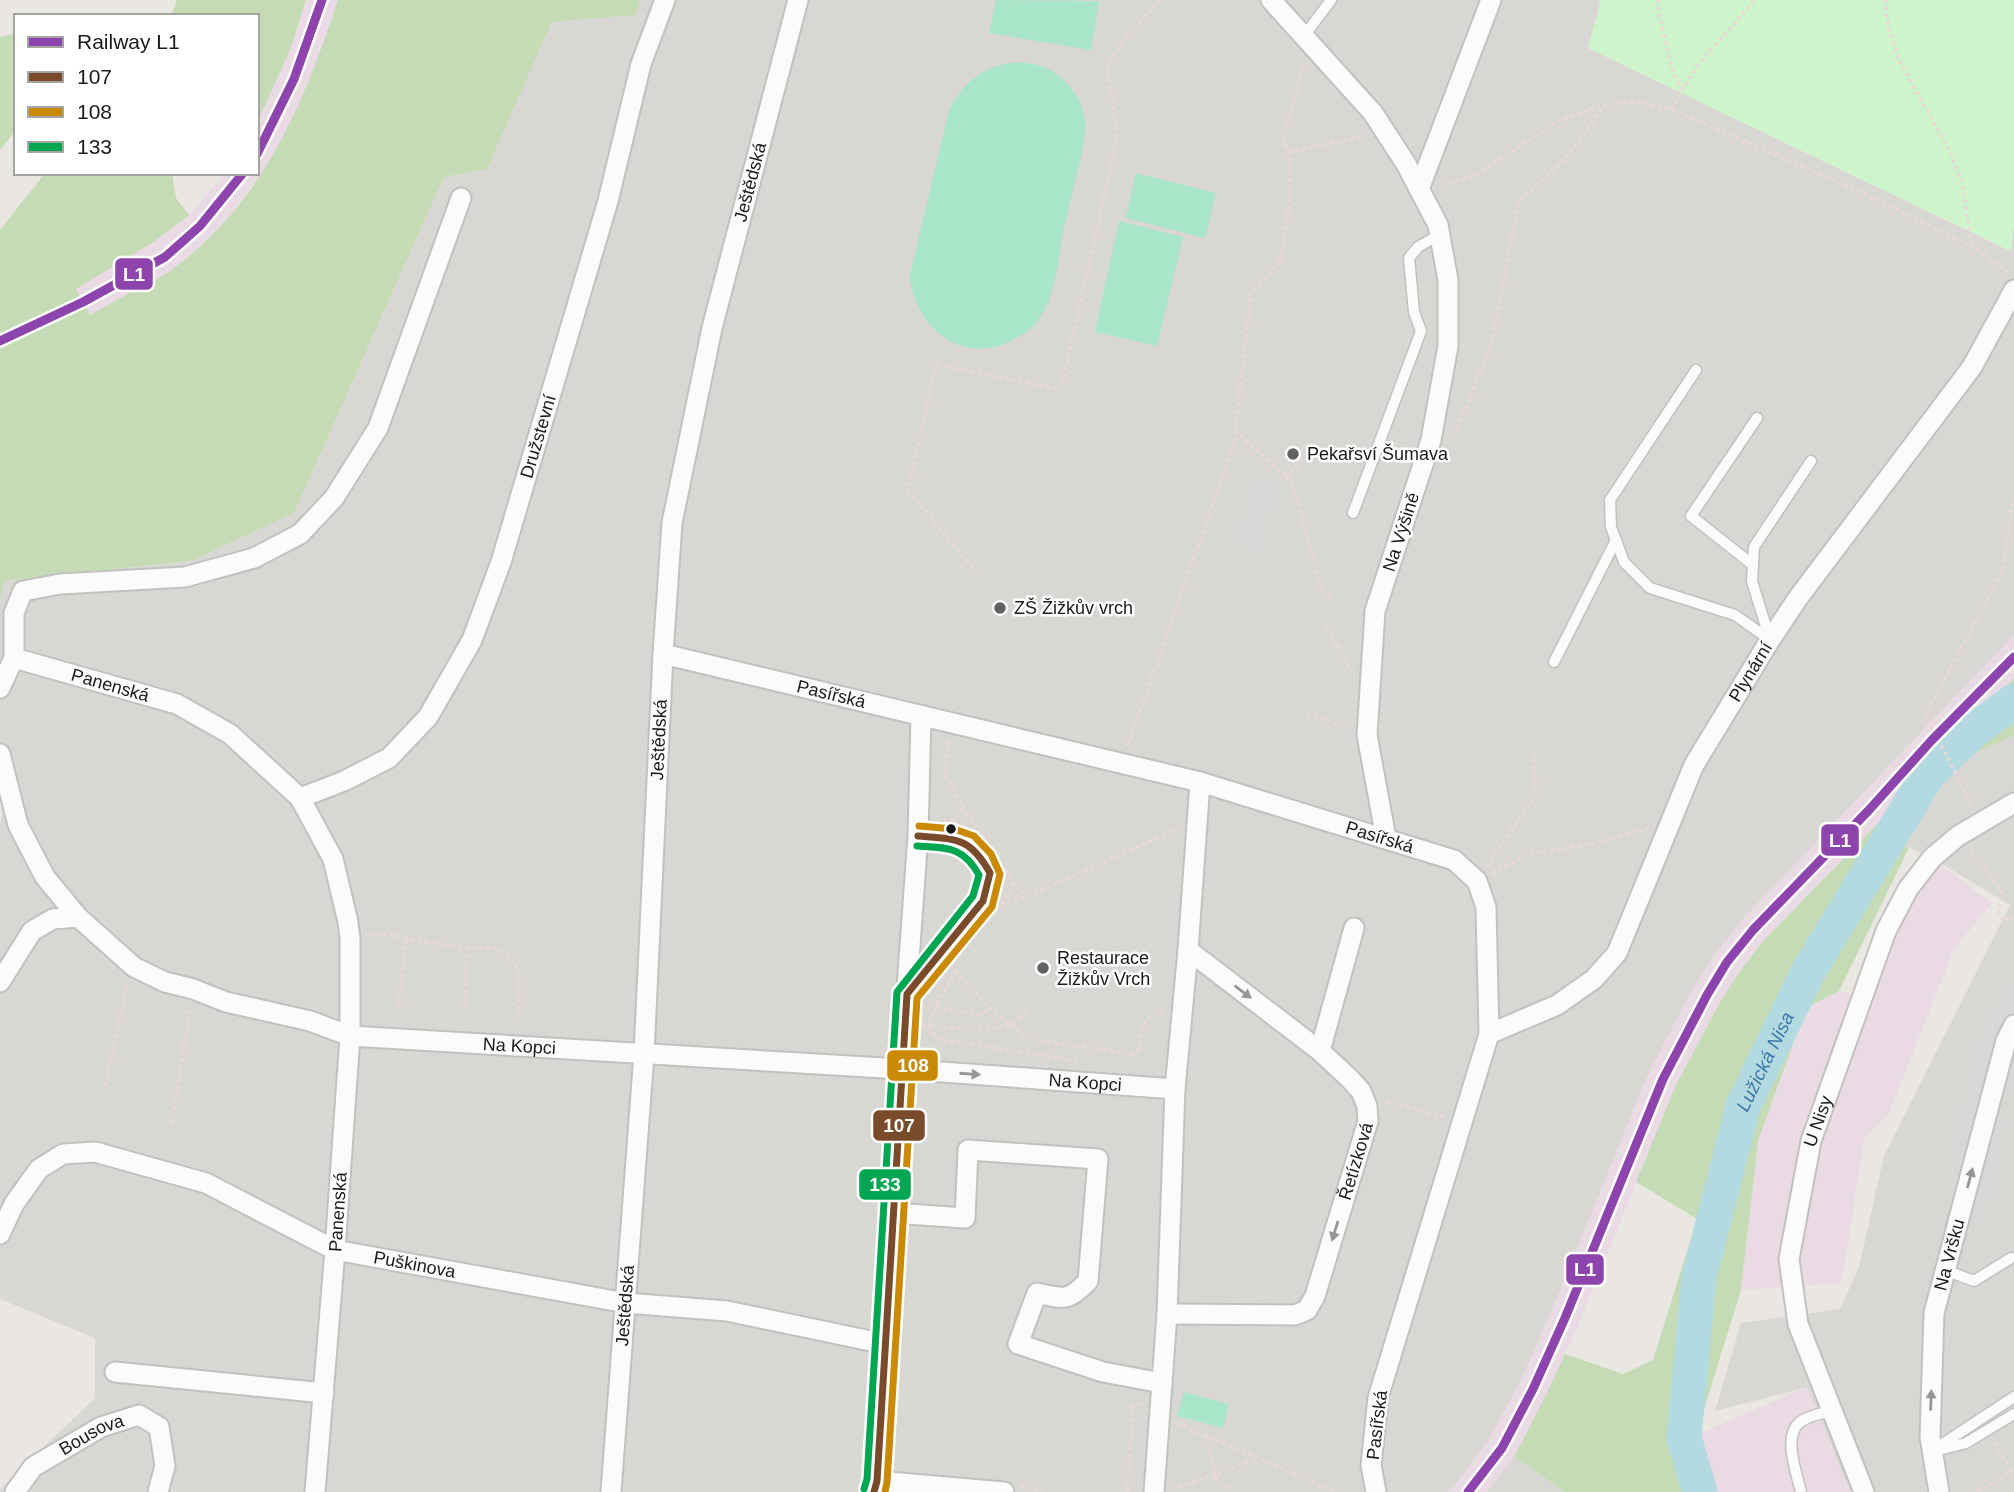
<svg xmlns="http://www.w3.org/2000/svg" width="2014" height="1492" font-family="Helvetica,sans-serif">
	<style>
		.residential { fill: #d9d7d4 }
		.industrial { fill: #e9dae4 }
		.forest { fill: #c5dbb5 }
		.park { fill: #cdf4ca }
		.pitch { fill: #a9e6c9 }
		.parking { fill: #d8d7d5 }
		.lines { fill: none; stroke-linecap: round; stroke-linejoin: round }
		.river { stroke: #b3dae1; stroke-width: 35 }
		.service-casing { stroke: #c2c1bf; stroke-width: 13 }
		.minor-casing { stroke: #c2c1bf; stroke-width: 23 }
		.path { stroke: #ead8d6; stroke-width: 3.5; stroke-dasharray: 3.5 3.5; stroke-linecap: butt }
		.service { stroke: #fcfbfb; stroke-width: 10 }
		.minor { stroke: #fcfbfb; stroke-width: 19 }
		.bus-1-casing { stroke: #fff; stroke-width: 12 }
		.bus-2-casing { stroke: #fff; stroke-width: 12 }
		.bus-3-casing { stroke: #fff; stroke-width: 12 }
		.bus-1 { stroke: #7a4b2a; stroke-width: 7 }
		.bus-2 { stroke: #cb8a05; stroke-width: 7 }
		.bus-3 { stroke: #00a651; stroke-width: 7 }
		.rail-1-casing { stroke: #fff; stroke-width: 14 }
		.rail-1 { stroke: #8e44ad; stroke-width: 9 }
		.oneway { fill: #979696 }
		.poi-dot { fill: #636261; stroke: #fff; stroke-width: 2.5 }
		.bus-dot { fill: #1b1b1b; stroke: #fff; stroke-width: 2.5 }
		.labels { text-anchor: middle; stroke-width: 5; stroke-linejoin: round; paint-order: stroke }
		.street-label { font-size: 18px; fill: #1b1b1b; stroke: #fff }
		.poi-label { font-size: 18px; fill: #1b1b1b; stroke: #fff; text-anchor: start }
		.water-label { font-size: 19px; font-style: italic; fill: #3d7aab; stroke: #fff }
		.line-badge { stroke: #fff; stroke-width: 2.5 }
		.badge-label { font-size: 19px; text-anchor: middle; font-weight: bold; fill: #fff }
	</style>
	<rect width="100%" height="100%" fill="#eae7e2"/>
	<g class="residential">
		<polygon points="640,0 1601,0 1588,48 2010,251 2014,224 2014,635 1742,920 1694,987 1649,1072 1551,1313 1520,1382 1489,1439 1457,1483 1447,1492 0,1492 0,1489 95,1398 95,1338 0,1299 0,825 3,810 0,795 0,602 4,581 191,561 294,513 444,177 487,169 552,22 636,15"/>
		<polygon points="2014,736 2014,1492 1850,1492 1807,1387 1715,1411 1741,1323 1840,1309 1859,1267 1884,1156 2010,905 1932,858 1897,842 1947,765"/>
		<polygon points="1514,1457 1565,1492 1487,1492"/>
	</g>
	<g class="industrial">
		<polygon points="306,0 338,0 318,61 303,97 288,130 269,163 231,214 211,236 173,270 90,315 75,289 155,241 189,215 225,173 257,173 257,123 290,50"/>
		<polygon points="2014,635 2014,678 1942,751 1881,820 1764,940 1740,971 1720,1002 1676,1085 1579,1324 1546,1395 1514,1457 1487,1492 1447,1492 1457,1483 1489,1439 1520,1382 1551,1313 1649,1072 1694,987 1715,954 1742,920"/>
		<polygon points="1939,864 1992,903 1954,949 1888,1115 1865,1137 1841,1283 1741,1290 1758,1141 1806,1008 1839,991 1863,996 1886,931"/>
		<polygon points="1807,1387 1850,1492 1710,1492 1696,1446 1696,1435"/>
	</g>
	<g class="forest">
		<polygon points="177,0 306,0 290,50 257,123 257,16 171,16"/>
		<path d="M338,0H640L636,15L552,22L487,169L444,177L294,513L191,561L4,581L0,602V230L45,173H172L176,198L189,215L155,241L76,289L90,315C109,304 128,294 146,284C156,279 166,275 174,268C264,201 304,103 338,0Z"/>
		<polygon points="16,33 16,130 0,150 0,37"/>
		<polygon points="2014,678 2014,736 1947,765 1897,842 1909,848 1839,991 1806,1008 1758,1141 1741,1290 1696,1435 1696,1446 1710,1492 1565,1492 1514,1457 1546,1395 1565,1354 1623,1374 1653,1360 1697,1219 1636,1182 1676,1085 1720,1002 1740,971 1764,940 1881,820 1942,751"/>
	</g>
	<polygon class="park" points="1601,0 2014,0 2014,224 2011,251 1588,48"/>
	<g class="pitch">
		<polygon points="996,0 1099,1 1091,50 989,33"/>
		<path d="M1017,62C1027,63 1038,64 1048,69C1067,78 1084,101 1085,123C1086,138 1082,151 1079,165C1074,186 1069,206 1064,227C1057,258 1057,298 1036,323C1031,330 1022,335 1015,339C965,368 913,328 910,275L949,110C963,82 985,65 1017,62Z"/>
		<polygon points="1136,173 1216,193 1205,238 1126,218"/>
		<polygon points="1119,221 1183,237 1157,346 1095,332"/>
		<polygon points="1184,1392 1229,1404 1223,1428 1177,1416"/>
	</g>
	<g class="parking">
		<polygon points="1266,477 1280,488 1273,496 1261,553 1238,548 1247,493"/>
		<polygon points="2014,980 2014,1093 2006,1095 2001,1113 2007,1124 1985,1224 1956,1229 1973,1164 1950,1148 1979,1036 1992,1012"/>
	</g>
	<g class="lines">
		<path class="river" id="s1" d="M1700,1492L1684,1438L1699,1278L1743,1106L1808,972L1929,773L1973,731L2014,701"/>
		<defs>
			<g id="service">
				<polyline points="1304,36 1331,0"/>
				<polyline points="1696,370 1610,500 1611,527 1624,562 1650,588 1735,615 1770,640 1752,581 1754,547 1811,461"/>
				<polyline points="1353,513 1421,331 1414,312 1409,258 1418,247 1439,235"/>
				<polyline points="1753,565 1691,516 1757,418"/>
				<polyline points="1554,662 1616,540"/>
				<path d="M909,990L983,901L990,873C971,835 956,839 918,836"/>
				<polyline points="1945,1270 1974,1281 2011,1258"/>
				<polyline points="1939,1450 1966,1443 2014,1414"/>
				<polyline points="1932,1451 2014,1397"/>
				<path d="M1801,1492C1797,1474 1782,1436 1800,1422C1808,1416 1822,1413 1832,1411"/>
			</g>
			<g id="minor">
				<polyline points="1271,0 1373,113 1406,164 1438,225 1448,280 1448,346 1431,440 1375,611 1367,735 1386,838"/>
				<polyline points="1419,189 1491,0"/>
				<path id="s2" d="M663,654L1200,782L1454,860L1477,881L1486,907L1489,1034L1378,1398L1371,1465L1376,1492"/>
				<path id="s3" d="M14,658L177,704L230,734L300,798L333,859L348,922L350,939V1036L335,1250L315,1492"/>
				<polyline points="0,688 14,658 14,613 23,591 60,584 185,577 254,558 300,534 334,498 378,428 461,198"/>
				<path id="s4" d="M0,754L18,825L45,877L78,917L134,967L165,982L193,989L226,1002L310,1021L350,1036L901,1069L1175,1089"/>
				<path id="s5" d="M300,798L344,781L389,758L428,717L472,640L501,562L608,201L641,64L665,0"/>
				<polyline points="0,982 32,931 53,919 78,917"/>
				<path id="s6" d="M1489,1034L1557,1005L1594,979L1617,953L1694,765L1770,640L1798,598L1972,367L2014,290"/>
				<polyline points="1320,1051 1354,928"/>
				<path d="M893,1213L965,1218L968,1150L1098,1159L1088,1281C1068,1302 1064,1299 1037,1293L1018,1344L1103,1372L1162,1383"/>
				<path id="s7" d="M0,1234L14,1204L39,1169L63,1154L95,1152L206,1183L335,1250L626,1303L727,1311L885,1344"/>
				<path id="s8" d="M1167,1314L1295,1315L1307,1310L1315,1296L1368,1121L1367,1106L1361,1091L1349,1078L1320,1051L1188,950"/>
				<polyline points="115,1372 324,1393"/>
				<polyline points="877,1481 1004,1492"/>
				<path id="s9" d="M15,1492L33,1467L101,1427L139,1415L159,1427L165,1466L158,1492"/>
				<path id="s10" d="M611,1492L644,1054L663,654L672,523L712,328L798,0"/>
				<polyline points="874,1492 877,1481 901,1069 918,836 921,716"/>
				<polyline points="1154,1492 1167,1314 1175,1089 1188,950 1200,782"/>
				<path id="s11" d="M1864,1492L1798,1324L1789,1259L1811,1141L1886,931L1908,889L1932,858L1958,836L2014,803"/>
				<path id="s12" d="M1939,1492L1930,1437L1934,1313L2006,1041L2014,1025"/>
			</g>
		</defs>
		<use href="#service" class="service-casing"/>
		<use href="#minor" class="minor-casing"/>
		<g class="path">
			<polyline points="1658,0 1658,8 1671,65 1676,81 1684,88"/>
			<polyline points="1885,0 1889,30 1899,60 1950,152 1963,188 1972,247"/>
			<polyline points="1671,109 1697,66 1755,0"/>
			<polyline points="1289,152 1366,136"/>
			<polyline points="1442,184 1476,175 1556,122 1603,105"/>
			<polyline points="1235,431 1292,482 1322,591 1333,598"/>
			<polyline points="1452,433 1458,427 1491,346 1519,201 1565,159 1605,105 1632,101 1671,109 1874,198 1982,252 2007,273"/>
			<polyline points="1286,477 1308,452"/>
			<polyline points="977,573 908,490 936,364 1061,390 1115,148 1116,125 1107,69 1120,45 1159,0"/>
			<polyline points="1327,627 1351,671"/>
			<polyline points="1307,714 1348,728"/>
			<polyline points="949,742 947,743 946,776 963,807 986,840"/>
			<polyline points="1128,745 1234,444 1251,292 1280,262 1290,202 1289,152 1283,140 1304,64"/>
			<polyline points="1971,805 1926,714 2003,570 2014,494"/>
			<polyline points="944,821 953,821 963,807"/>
			<polyline points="1971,852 2002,891 1998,910 2003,921 2014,918"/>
			<polyline points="1487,866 1536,795 1533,750"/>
			<polyline points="1005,870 1014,885 1029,896"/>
			<polyline points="1492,873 1529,854 1591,844 1649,828"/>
			<polyline points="1002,904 1014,885"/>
			<polyline points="996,910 1002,904 1029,896 1177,829"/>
			<polyline points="369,934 394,935 406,939 467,948 494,948 508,955 516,965 520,982 518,1021"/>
			<polyline points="949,965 955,972 935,1007 929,1026 977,1030 1010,1026 1026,1012"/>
			<path d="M955,972L991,1009L1010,1026L1032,1040L1134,1054L1139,1049C1141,1032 1143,1013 1164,1011"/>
			<polyline points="399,1005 406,939"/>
			<polyline points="465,1007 467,948"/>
			<polyline points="936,1007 979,1015 991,1009"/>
			<polyline points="922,1025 929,1026 938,1039 1078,1061"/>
			<polyline points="105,1086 127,986"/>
			<polyline points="1386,1102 1446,1117"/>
			<polyline points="172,1124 190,1008"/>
			<polyline points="1177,1424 1259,1458 1334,1492"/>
			<polyline points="1206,1436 1217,1480 1230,1489"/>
			<polyline points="1995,1443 2012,1471"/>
			<polyline points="1021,1486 1043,1492"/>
			<polyline points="1172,1489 1257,1459"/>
			<polyline points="1127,1492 1133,1405 1143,1404"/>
			<polyline points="1977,1492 2014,1470"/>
		</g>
		<use href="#service" class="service"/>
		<use href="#minor" class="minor"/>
		<defs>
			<path id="bus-1" d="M874,1492L877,1481L907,994L983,901L990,873C970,837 956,839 918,836"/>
			<polyline id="bus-2" points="885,1492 887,1482 917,998 992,907 1000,874 991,854 974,836 954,829 919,826"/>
			<path id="bus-3" d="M864,1489L867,1479L897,992L973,896L979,875C963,846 947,848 917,846"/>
		</defs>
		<use href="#bus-1" class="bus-1-casing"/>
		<use href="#bus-2" class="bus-2-casing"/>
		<use href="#bus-3" class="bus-3-casing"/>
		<use href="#bus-1" class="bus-1"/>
		<use href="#bus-2" class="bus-2"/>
		<use href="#bus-3" class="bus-3"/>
		<defs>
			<g id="rail-1">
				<polyline points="257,154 294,79 322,0"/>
				<polyline points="0,341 83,302 165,257 200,226 243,173"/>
				<polyline points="1468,1492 1502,1448 1533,1389 1565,1318 1663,1079 1707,995 1727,962 1753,930 1869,810 1931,741 2014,657"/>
			</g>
		</defs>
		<use href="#rail-1" class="rail-1-casing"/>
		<use href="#rail-1" class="rail-1"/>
	</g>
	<defs><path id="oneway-solid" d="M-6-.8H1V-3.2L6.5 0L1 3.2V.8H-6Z" transform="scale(1.75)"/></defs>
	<g class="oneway">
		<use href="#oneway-solid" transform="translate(1243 992) rotate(37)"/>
		<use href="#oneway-solid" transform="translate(970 1074) rotate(4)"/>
		<use href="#oneway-solid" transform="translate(1970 1178) rotate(-75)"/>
		<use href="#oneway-solid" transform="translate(1335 1231) rotate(107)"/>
		<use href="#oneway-solid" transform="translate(1931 1400) rotate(-88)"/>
	</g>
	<g class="poi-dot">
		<circle cx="1293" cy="454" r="7"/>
		<circle cx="1000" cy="608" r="7"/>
		<circle cx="1043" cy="968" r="7"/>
	</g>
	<circle class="bus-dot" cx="951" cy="829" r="6"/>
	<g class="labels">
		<g class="street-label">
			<text dy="6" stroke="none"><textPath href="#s10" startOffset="1321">Ještědská</textPath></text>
			<text dy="6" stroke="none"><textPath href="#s5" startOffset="457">Družstevní</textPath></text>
			<text transform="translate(1401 532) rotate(-72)" y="6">Na Výšině</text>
			<text dy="6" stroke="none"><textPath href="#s6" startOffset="466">Plynární</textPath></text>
			<text dy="6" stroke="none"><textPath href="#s3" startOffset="100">Panenská</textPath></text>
			<text dy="6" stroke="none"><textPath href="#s2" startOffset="173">Pasířská</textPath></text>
			<text dy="6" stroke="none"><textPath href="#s10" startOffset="754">Ještědská</textPath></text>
			<text dy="6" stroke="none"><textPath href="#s2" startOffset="740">Pasířská</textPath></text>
			<text dy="6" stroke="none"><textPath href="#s4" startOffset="656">Na Kopci</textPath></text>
			<text dy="6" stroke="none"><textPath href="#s4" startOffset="1223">Na Kopci</textPath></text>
			<text dy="6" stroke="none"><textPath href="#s11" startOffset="387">U Nisy</textPath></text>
			<text dy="6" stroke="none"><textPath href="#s8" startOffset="298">Řetízková</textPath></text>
			<text transform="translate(338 1212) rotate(-86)" y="6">Panenská</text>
			<text dy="6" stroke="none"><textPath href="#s12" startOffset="240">Na Vršku</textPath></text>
			<text dy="6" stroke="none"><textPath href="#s7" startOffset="478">Puškinova</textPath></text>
			<text dy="6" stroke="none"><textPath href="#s10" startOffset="187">Ještědská</textPath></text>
			<text transform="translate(1377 1425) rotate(-83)" y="6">Pasířská</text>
			<text dy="6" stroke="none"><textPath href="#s9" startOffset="98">Bousova</textPath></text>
		</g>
		<g class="poi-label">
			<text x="1307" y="460">Pekařsví Šumava</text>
			<text x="1014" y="614">ZŠ Žižkův vrch</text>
			<text x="1057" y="964">Restaurace<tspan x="1057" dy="21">Žižkův Vrch</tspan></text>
		</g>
		<g class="water-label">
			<text dy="7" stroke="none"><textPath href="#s1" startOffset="444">Lužická Nisa</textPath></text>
		</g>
	</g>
	<g class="line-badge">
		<rect x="114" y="257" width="40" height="34" rx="7" fill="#8e44ad"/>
		<rect x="1820" y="823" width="40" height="34" rx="7" fill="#8e44ad"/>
		<rect x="886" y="1049" width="53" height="33" rx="7" fill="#cb8a05"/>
		<rect x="872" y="1109" width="54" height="33" rx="7" fill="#7a4b2a"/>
		<rect x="858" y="1168" width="54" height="33" rx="7" fill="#00a651"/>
		<rect x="1565" y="1253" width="40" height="33" rx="7" fill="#8e44ad"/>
	</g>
	<g class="badge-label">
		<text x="134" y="281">L1</text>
		<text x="1840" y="847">L1</text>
		<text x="913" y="1072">108</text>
		<text x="899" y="1132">107</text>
		<text x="885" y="1191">133</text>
		<text x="1585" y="1276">L1</text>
	</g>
	<rect x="14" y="14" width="245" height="161" fill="#ffffff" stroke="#a4a4a4" stroke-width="2"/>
	<rect x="28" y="37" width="35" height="10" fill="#8e44ad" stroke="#a4a4a4" stroke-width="2"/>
	<text x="77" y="49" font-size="21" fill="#1b1b1b">Railway L1</text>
	<rect x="28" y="72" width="35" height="10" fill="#7a4b2a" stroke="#a4a4a4" stroke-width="2"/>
	<text x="77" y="84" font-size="21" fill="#1b1b1b">107</text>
	<rect x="28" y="107" width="35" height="10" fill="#cb8a05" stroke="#a4a4a4" stroke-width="2"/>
	<text x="77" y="119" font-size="21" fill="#1b1b1b">108</text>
	<rect x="28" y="142" width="35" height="10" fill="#00a651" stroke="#a4a4a4" stroke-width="2"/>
	<text x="77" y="154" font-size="21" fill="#1b1b1b">133</text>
</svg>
